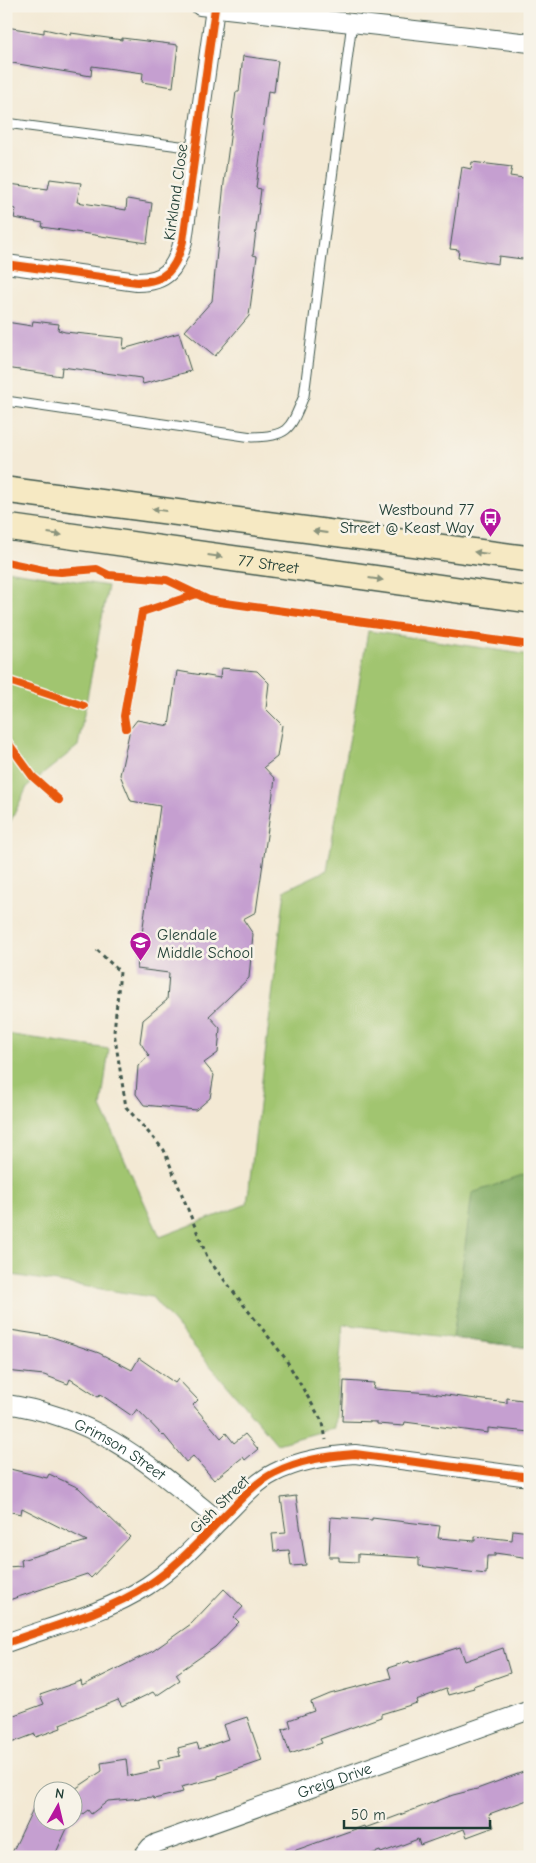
<svg xmlns="http://www.w3.org/2000/svg" width="536" height="1863" font-family="'Comic Neue',sans-serif">
	<style>
		.green { fill: #a1c56f; stroke: #608152 }
		.forest { fill: #80aa62; stroke: #50744b }
		.building { fill: #c59fd0 }
		.lines { fill: none; stroke-linecap: round; stroke-linejoin: round }
		.lane-casing { stroke: #3f574c; stroke-width: 11 }
		.street-casing { stroke: #3f574c; stroke-width: 20 }
		.secondary-casing { stroke: #3f574c; stroke-width: 28 }
		.path { stroke: #3f574c; stroke-width: 3; stroke-dasharray: 4 4; stroke-linecap: butt }
		.lane { stroke: #fff; stroke-width: 9 }
		.street { stroke: #fff; stroke-width: 18 }
		.secondary { stroke: #f6e9c3; stroke-width: 25 }
		.cycleway-casing { stroke: #f7f3e8; stroke-width: 11 }
		.cycleway { stroke: #e8590c; stroke-width: 8 }
		.oneway { fill: #8a937c }
		.labels { text-anchor: middle; stroke-width: 5; stroke-linejoin: round; paint-order: stroke }
		.street-label { font-size: 16px; fill: #1f3d34; stroke: #f7f3e8 }
		.poi-label { font-size: 16px; fill: #1f3d34; stroke: #f7f3e8; text-anchor: end }
	</style>
	<rect width="100%" height="100%" fill="#f7f3e8"/>
	<filter id="ink" filterUnits="userSpaceOnUse"><feTurbulence type="fractalNoise" baseFrequency=".02" numOctaves="2"/><feDisplacementMap in="SourceGraphic" scale="10" xChannelSelector="R" yChannelSelector="G"/><feConvolveMatrix kernelMatrix="1 2 1 2 8 2 1 2 1" color-interpolation-filters="sRGB"/></filter>
	<filter id="wash" filterUnits="userSpaceOnUse"><feTurbulence type="fractalNoise" baseFrequency=".0096" numOctaves="4" result="noise"/><feDisplacementMap in="SourceGraphic" scale="20" xChannelSelector="R" yChannelSelector="G"/><feGaussianBlur stdDeviation="1.12" result="paint"/><feColorMatrix in="noise" values="0 0 0 0 0 0 0 0 0 0 0 0 0 0 0 0 0 1.4 0 .05"/><feComposite in="paint" operator="in"/></filter>
	<g filter="url(#wash)">
		<rect width="100%" height="100%" fill="#f3e9d4"/>
		<g class="green">
			<polygon points="6,570 108,586 78,746 27,787 6,831"/>
			<polygon points="368,631 530,655 530,1348 343,1324 334,1428 277,1444 152,1297 6,1274 6,1034 109,1049 101,1107 160,1237 247,1204 285,890 327,870"/>
		</g>
		<polygon class="forest" points="530,1173 530,1348 453,1338 472,1193"/>
		<g id="blocks">
			<g class="building">
				<polygon points="6,27 44,33 44,29 71,35 71,33 122,40 122,38 178,45 173,87 142,82 143,73 92,66 91,76 6,62"/>
				<polygon points="243,56 278,61 274,92 268,91 262,141 256,188 261,189 253,255 257,256 249,316 215,356 185,331 212,301 224,183 236,92 239,92"/>
				<polygon points="472,162 512,167 510,176 530,179 530,260 499,256 498,264 458,258 459,250 450,249 462,167 471,169"/>
				<polygon points="50,179 81,183 77,202 126,210 127,199 152,203 147,243 42,227 43,223 14,218 16,209 7,207 9,184 48,189"/>
				<polygon points="33,321 59,324 58,330 65,332 124,338 123,349 179,333 191,371 143,384 141,378 62,367 61,376 6,368 6,322 32,326"/>
				<polygon points="221,668 257,671 269,683 266,709 282,725 277,757 264,767 275,779 256,912 243,919 253,934 249,978 209,1016 220,1028 218,1053 204,1063 214,1075 210,1098 196,1110 144,1105 136,1094 138,1066 149,1056 140,1042 143,1020 167,1000 169,973 137,969 160,806 131,801 120,775 130,729 137,720 169,726 177,671 220,678"/>
				<polygon points="10,1330 49,1336 99,1353 132,1370 139,1358 175,1383 178,1379 198,1400 193,1405 221,1438 226,1433 234,1443 245,1434 258,1449 245,1460 243,1457 214,1480 193,1456 186,1462 164,1435 163,1436 137,1409 132,1416 100,1394 98,1397 70,1379 68,1384 44,1375 6,1371 6,1354"/>
				<polygon points="344,1381 374,1383 373,1389 431,1393 507,1403 507,1398 530,1401 530,1432 488,1428 488,1433 405,1422 404,1426 377,1424 377,1422 342,1421"/>
				<polygon points="6,1468 47,1478 49,1474 79,1488 130,1537 91,1578 87,1574 6,1601 6,1567 22,1566 21,1560 87,1541 22,1508 21,1514 6,1511"/>
				<polygon points="296,1496 303,1547 306,1565 291,1566 289,1550 274,1551 272,1534 286,1533 281,1498"/>
				<polygon points="331,1517 372,1520 372,1518 440,1526 438,1538 475,1541 475,1536 512,1540 513,1530 530,1532 530,1558 495,1553 495,1556 487,1556 486,1574 419,1566 419,1558 358,1554 358,1562 339,1561 339,1557 329,1557"/>
				<polygon points="224,1589 243,1607 234,1617 239,1622 215,1647 176,1674 180,1680 156,1696 153,1692 122,1707 118,1700 60,1724 61,1728 36,1737 35,1734 6,1745 6,1718 44,1704 40,1695 81,1681 82,1686 153,1651 191,1624"/>
				<polygon points="460,1647 465,1661 503,1648 510,1673 473,1686 474,1688 448,1695 446,1689 416,1700 417,1703 381,1714 381,1717 320,1739 322,1743 290,1754 282,1730 291,1727 289,1720 314,1711 311,1702 330,1694 391,1678 388,1668 409,1661 410,1663"/>
				<polygon points="247,1717 262,1761 218,1776 218,1778 181,1787 183,1792 154,1799 153,1797 108,1801 91,1814 88,1810 72,1822 72,1791 102,1771 101,1763 126,1759 128,1776 160,1769 158,1761 180,1756 178,1748 197,1743 199,1749 228,1739 223,1725"/>
				<polygon points="526,1771 530,1782 530,1799 489,1814 494,1827 467,1837 464,1829 420,1845 418,1839 381,1853 380,1851 363,1857 286,1857 285,1854 330,1838 364,1826 365,1828 453,1795 477,1789"/>
				<polygon points="42,1790 42,1820 71,1820 54,1857 10,1857"/>
			</g>
		</g>
	</g>
	<g filter="url(#ink)">
		<use href="#blocks" fill-opacity="0" stroke="#3f574c" stroke-width="1"/>
		<g class="lines">
			<defs>
				<g id="lane">
					<polyline points="6,123 195,148"/>
					<path d="M6,401L252,437C290,436 290,429 304,396L352,22"/>
				</g>
				<g id="street">
					<polyline points="200,6 530,43"/>
					<path d="M6,264L137,282C166,282 176,269 183,241L215,8"/>
					<path id="s1" d="M6,1404C99,1417 150,1465 219,1521"/>
					<path d="M6,1643C53,1626 105,1613 147,1586C178,1566 202,1538 228,1512C242,1498 256,1482 274,1473C299,1460 327,1456 355,1454L530,1477"/>
					<path id="s2" d="M142,1857L150,1847L157,1843L530,1710"/>
				</g>
				<g id="secondary">
					<polyline points="6,490 530,559"/>
					<path id="s3" d="M6,527L530,600"/>
				</g>
			</defs>
			<use href="#lane" class="lane-casing"/>
			<use href="#street" class="street-casing"/>
			<use href="#secondary" class="secondary-casing"/>
			<polyline class="path" points="97,950 120,972 114,1032 126,1107 164,1150 208,1259 285,1358 323,1423 326,1440"/>
			<use href="#lane" class="lane"/>
			<use href="#street" class="street"/>
			<use href="#secondary" class="secondary"/>
			<defs>
				<g id="cycleway">
					<path d="M6,264L137,282C166,282 176,269 183,241L215,8"/>
					<polyline points="6,562 48,571 61,572 97,569 109,575 167,580 209,600 219,602 530,645"/>
					<polyline points="6,680 84,706"/>
					<polyline points="126,728 124,716 142,612 197,594"/>
					<polyline points="6,740 33,777 59,800"/>
					<path d="M6,1643C53,1626 105,1613 147,1586C178,1566 202,1538 228,1512C242,1498 256,1482 274,1473C299,1460 327,1456 355,1454L530,1477"/>
				</g>
			</defs>
			<use href="#cycleway" class="cycleway-casing"/>
			<use href="#cycleway" class="cycleway"/>
		</g>
		<defs><path id="oneway-solid" d="M-6-.8H1V-3.2L6.5 0L1 3.2V.8H-6Z" transform="scale(1.25)"/></defs>
		<g class="oneway">
			<use href="#oneway-solid" transform="translate(159 510) rotate(-172)"/>
			<use href="#oneway-solid" transform="translate(320 532) rotate(-172)"/>
			<use href="#oneway-solid" transform="translate(55 534) rotate(8)"/>
			<use href="#oneway-solid" transform="translate(481 553) rotate(-172)"/>
			<use href="#oneway-solid" transform="translate(215 556) rotate(8)"/>
			<use href="#oneway-solid" transform="translate(376 579) rotate(8)"/>
		</g>
	</g>
	<defs>
		<symbol id="bus-pin" viewBox="-11 -11 22 30"><path d="M0 17L-7.5 6A9.5 9.5 0 1 1 7.5 6Z" fill="#b5179e" stroke="#f7f3e8"/><path d="M-5-6H5V4H4V6H2V4H-2V6H-4V4H-5ZM-3.5-4V0h7V-4ZM-3.5 1.2v1.5H-2V1.2ZM2 1.2v1.5H3.5V1.2Z" fill="#fff"/></symbol>
		<symbol id="school-pin" viewBox="-11 -11 22 30"><path d="M0 17L-7.5 6A9.5 9.5 0 1 1 7.5 6Z" fill="#b5179e" stroke="#f7f3e8"/><path d="M0-5L7-2L0 1L-7-2ZM-4 1L0 2.5L4 1V4Q0 6-4 4Z" fill="#fff"/></symbol>
	</defs>
	<g fill-rule="evenodd">
		<use href="#bus-pin" x="478" y="506" width="25" height="34"/>
		<use href="#school-pin" x="128" y="930" width="25" height="34"/>
	</g>
	<g class="labels">
		<g class="street-label">
			<text transform="translate(175 192) rotate(-82)" y="6">Kirkland Close</text>
			<text dy="6" stroke="none"><textPath href="#s3" startOffset="265">77 Street</textPath></text>
			<text dy="6" stroke="none"><textPath href="#s1" startOffset="124">Grimson Street</textPath></text>
			<text transform="translate(219 1504) rotate(-44)" y="6">Gish Street</text>
			<text dy="6" stroke="none"><textPath href="#s2" startOffset="209">Greig Drive</textPath></text>
		</g>
		<g class="poi-label">
			<text x="474" y="515">Westbound 77<tspan x="474" dy="18">Street @ Keast Way</tspan></text>
			<text x="157" y="940" text-anchor="start">Glendale<tspan x="157" dy="18">Middle School</tspan></text>
		</g>
	</g>
	<rect width="536" height="1863" fill="none" stroke="#f7f3e8" stroke-width="25"/>
	<g transform="translate(58 1806) rotate(8)"><circle r="24" fill="#f7f3e8" stroke="#a1aaa0"/>
	<path d="M0-4L9 19L0 12L-9 19Z" fill="#b5179e"/>
	<text y="-8" font-size="14" font-weight="bold" text-anchor="middle" fill="#1f3d34">N</text>
	</g>
	<path d="M344 1820v8h146v-8" fill="none" stroke="#1f3d34" stroke-width="2.5"/>
	<text x="351" y="1820" font-size="15" fill="#1f3d34" stroke="#f7f3e8" stroke-width="4" paint-order="stroke">50 m</text>
</svg>
